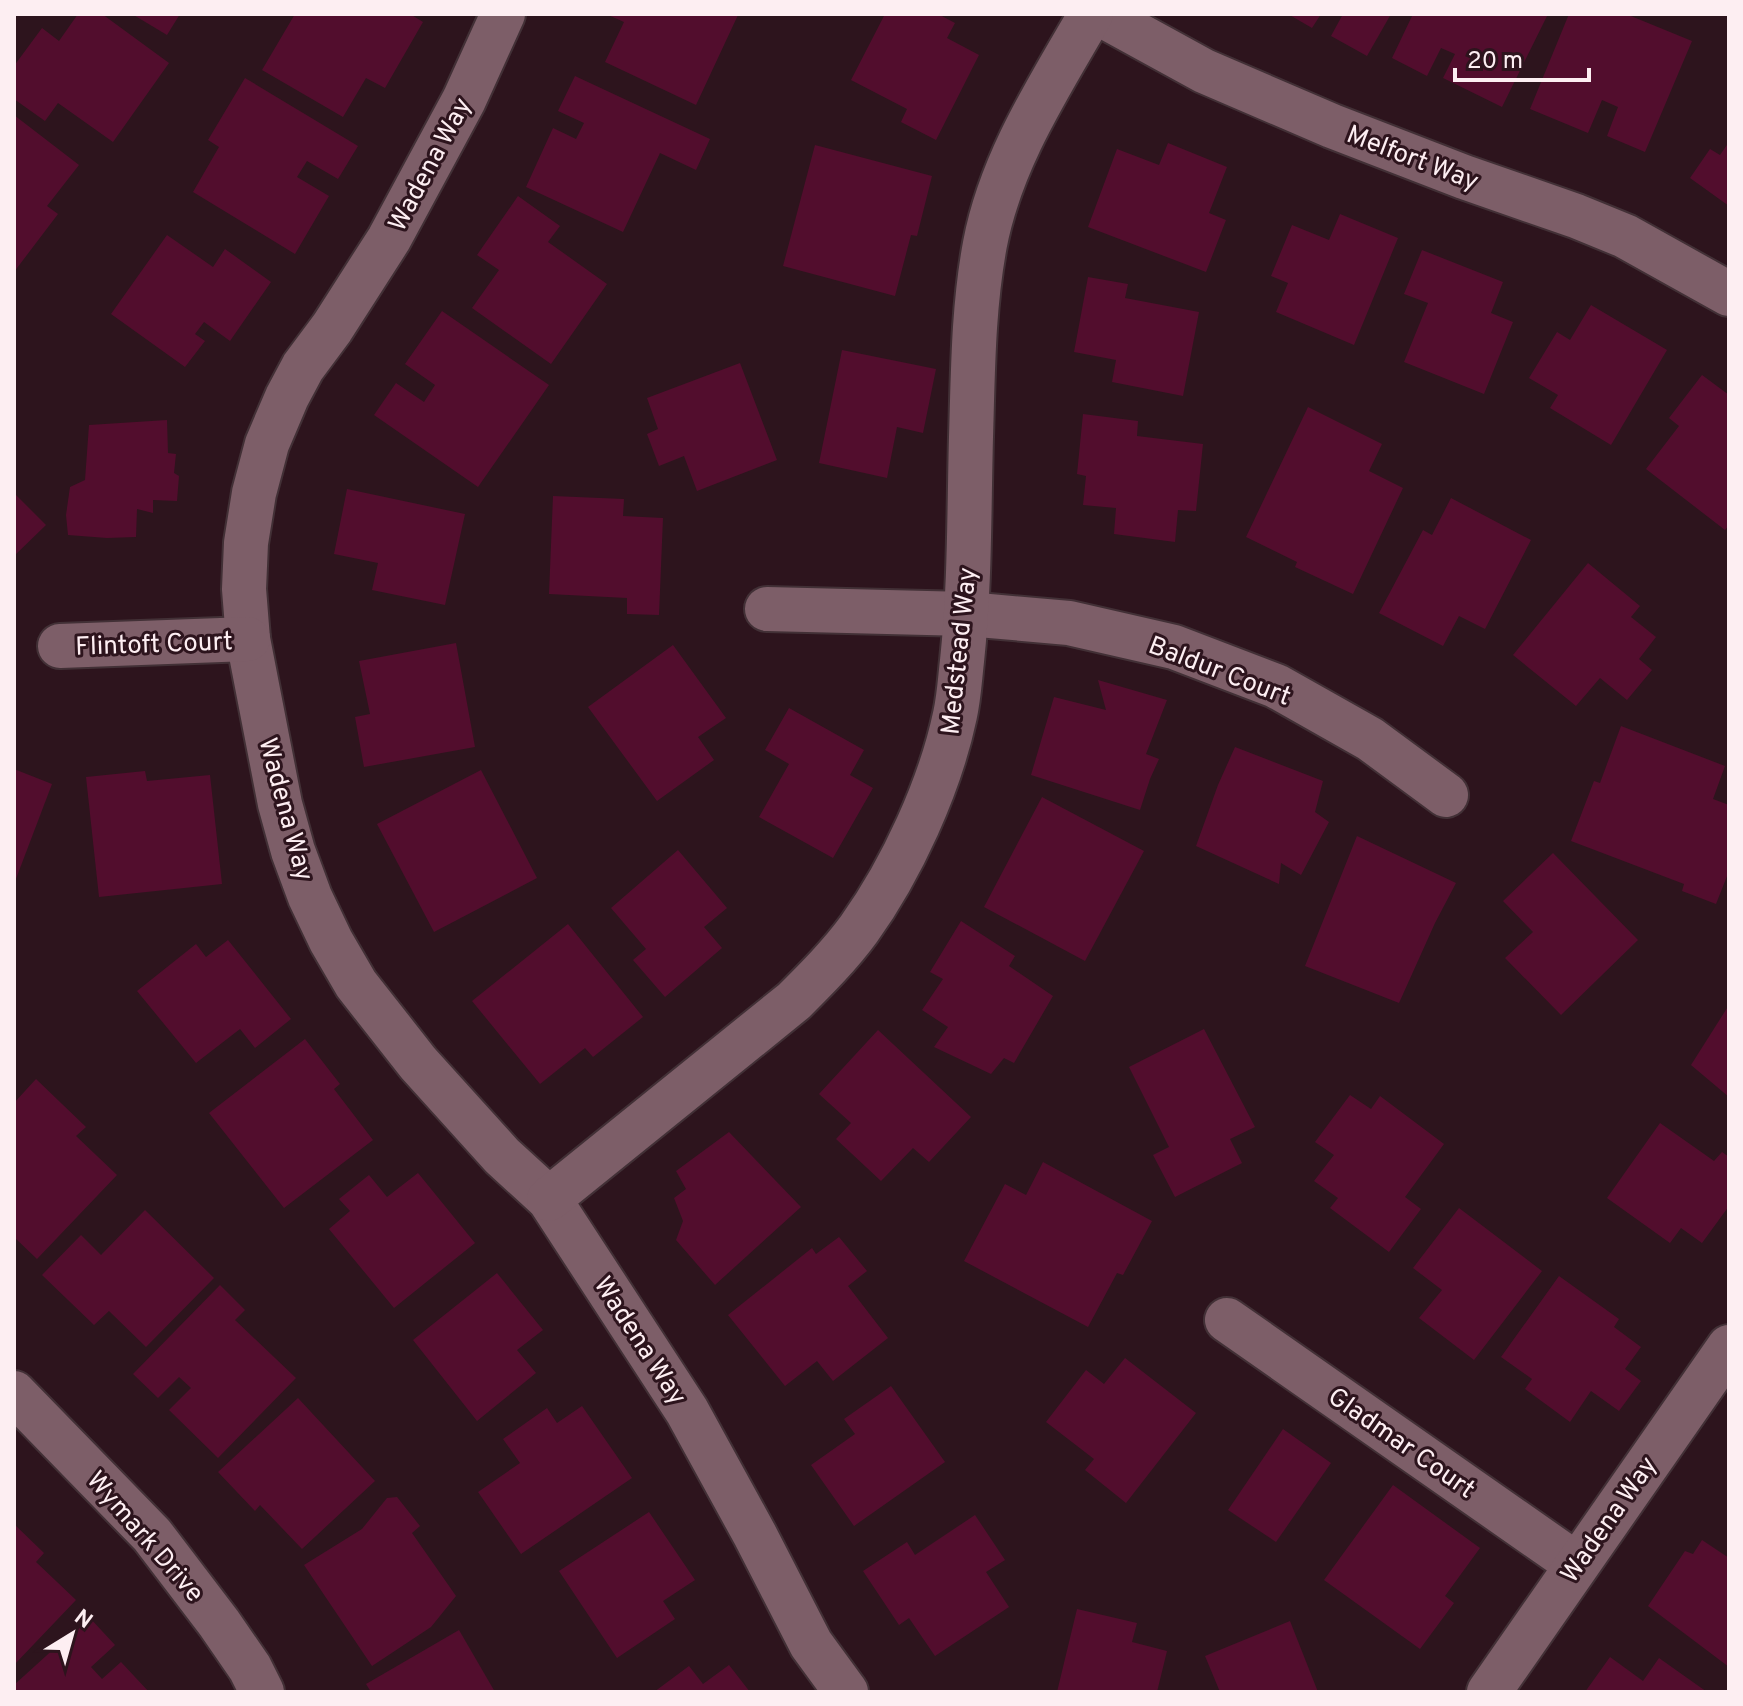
<svg xmlns="http://www.w3.org/2000/svg" width="1743" height="1706" font-family="Overpass,sans-serif">
	<style>
		.building { fill: #520d2d }
		.lines { fill: none; stroke-linecap: round; stroke-linejoin: round }
		.minor-casing { stroke: #423036; stroke-width: 48 }
		.minor { stroke: #7d5e68; stroke-width: 44 }
		.labels { text-anchor: middle; stroke-width: 6; stroke-linejoin: round; paint-order: stroke }
		.street-label { font-size: 26px; fill: #fdeef2; stroke: #2d141d }
	</style>
	<rect width="100%" height="100%" fill="#2d141d"/>
	<g class="building">
		<polygon points="78,14 102,14 169,63 113,142 58,103 45,121 14,99 14,66 42,28 59,41"/>
		<polygon points="132,14 180,14 167,35"/>
		<polygon points="295,14 410,14 423,22 385,88 366,78 343,117 262,70"/>
		<polygon points="606,14 735,14 738,15 696,105 605,62 624,22"/>
		<polygon points="885,14 938,14 955,23 947,38 979,55 936,140 901,122 907,109 851,80"/>
		<polygon points="1288,14 1321,14 1312,28"/>
		<polygon points="1343,14 1391,14 1367,56 1331,36"/>
		<polygon points="1413,14 1548,14 1502,107 1443,78 1455,54 1441,48 1427,76 1392,58"/>
		<polygon points="1569,14 1626,14 1692,41 1645,152 1607,136 1618,107 1602,100 1588,133 1530,109"/>
		<polygon points="575,76 710,139 696,170 660,153 623,232 526,187 553,128 576,139 584,123 558,111"/>
		<polygon points="245,78 358,146 338,179 307,161 297,177 329,196 295,254 193,192 219,147 208,140"/>
		<polygon points="14,115 79,165 47,206 58,214 14,272"/>
		<polygon points="1729,142 1729,206 1690,178 1710,149 1720,155"/>
		<polygon points="1168,143 1227,167 1209,213 1226,220 1206,272 1088,227 1117,149 1159,165"/>
		<polygon points="815,145 932,176 917,236 911,235 895,296 783,266"/>
		<polygon points="518,196 560,226 548,242 607,284 551,364 472,308 499,270 477,255"/>
		<polygon points="1340,214 1398,238 1354,345 1276,312 1288,283 1271,276 1292,225 1329,240"/>
		<polygon points="167,235 213,267 225,249 271,282 230,341 204,322 195,334 205,341 185,367 111,314"/>
		<polygon points="1422,250 1503,282 1491,313 1513,322 1484,394 1404,362 1428,303 1404,294"/>
		<polygon points="1088,277 1128,284 1125,298 1199,312 1183,396 1112,382 1116,360 1074,352"/>
		<polygon points="1591,305 1667,350 1611,445 1550,408 1558,395 1529,378 1557,332 1570,340"/>
		<polygon points="442,311 549,385 478,487 374,415 396,383 424,402 435,385 405,364"/>
		<polygon points="842,350 936,369 923,433 897,427 887,478 819,463"/>
		<polygon points="740,363 777,460 697,491 684,456 659,466 647,434 658,429 647,398"/>
		<polygon points="1702,375 1729,395 1729,525 1725,530 1646,469 1679,426 1669,418"/>
		<polygon points="1308,407 1382,444 1369,471 1403,488 1353,594 1295,567 1297,562 1246,537"/>
		<polygon points="1083,414 1138,421 1137,436 1203,444 1196,511 1178,510 1175,542 1114,534 1116,508 1083,505 1086,476 1077,474"/>
		<polygon points="167,420 168,453 176,454 174,473 179,476 177,501 153,500 153,513 137,509 136,537 107,538 68,535 66,515 70,487 85,480 89,425"/>
		<polygon points="347,489 465,514 445,605 372,590 378,563 334,554"/>
		<polygon points="14,493 46,525 14,556"/>
		<polygon points="553,496 624,499 623,516 663,518 659,615 627,614 627,598 549,594"/>
		<polygon points="1451,498 1531,540 1485,629 1459,616 1443,646 1379,613 1423,530 1432,535"/>
		<polygon points="1588,563 1640,606 1631,617 1656,637 1639,659 1652,670 1627,700 1600,678 1576,706 1513,655"/>
		<polygon points="456,643 475,747 364,767 355,717 370,714 359,661"/>
		<polygon points="673,645 726,718 698,737 714,760 657,801 588,707"/>
		<polygon points="1098,680 1167,700 1146,754 1159,759 1150,779 1140,810 1031,775 1054,697 1106,710"/>
		<polygon points="789,708 864,750 850,775 873,788 833,858 759,817 789,764 765,750"/>
		<polygon points="1621,726 1725,766 1713,799 1729,805 1729,871 1716,904 1682,891 1684,884 1571,841 1594,781 1600,783"/>
		<polygon points="1235,747 1323,781 1315,812 1329,822 1301,875 1281,863 1279,884 1196,846 1218,785"/>
		<polygon points="14,769 52,784 14,884"/>
		<polygon points="481,770 537,878 434,932 377,824"/>
		<polygon points="145,771 147,781 210,775 222,884 99,897 86,777"/>
		<polygon points="1042,797 1144,851 1085,961 984,907"/>
		<polygon points="1357,836 1456,883 1435,923 1399,1003 1305,966"/>
		<polygon points="678,850 727,908 704,927 722,948 665,997 633,960 646,949 611,908"/>
		<polygon points="1553,853 1638,940 1561,1015 1505,958 1533,932 1503,901"/>
		<polygon points="961,921 1015,956 1009,966 1053,996 1014,1063 1004,1058 991,1074 934,1047 948,1027 922,1010 943,979 930,972"/>
		<polygon points="568,924 643,1017 593,1057 585,1048 540,1084 472,1001"/>
		<polygon points="228,940 291,1019 255,1048 240,1029 196,1063 137,991 196,944 206,957"/>
		<polygon points="1729,1005 1729,1097 1691,1065"/>
		<polygon points="1204,1029 1255,1127 1230,1139 1242,1163 1175,1197 1153,1155 1169,1147 1129,1067"/>
		<polygon points="878,1030 971,1117 929,1162 913,1148 881,1181 836,1139 851,1123 819,1094"/>
		<polygon points="305,1039 340,1084 334,1089 373,1140 284,1208 209,1113"/>
		<polygon points="36,1079 86,1127 76,1136 117,1175 37,1259 14,1237 14,1103"/>
		<polygon points="1350,1095 1371,1109 1380,1096 1444,1144 1405,1197 1421,1209 1389,1252 1330,1208 1338,1198 1314,1181 1334,1155 1315,1142"/>
		<polygon points="1660,1123 1714,1161 1722,1152 1729,1157 1729,1206 1702,1243 1681,1228 1670,1243 1607,1198"/>
		<polygon points="729,1132 801,1207 715,1285 676,1240 683,1221 674,1198 686,1189 676,1171"/>
		<polygon points="1043,1162 1152,1221 1123,1275 1117,1273 1088,1327 964,1261 1005,1184 1026,1195"/>
		<polygon points="418,1173 475,1243 394,1308 329,1229 350,1211 339,1199 369,1175 387,1197"/>
		<polygon points="1459,1208 1542,1271 1474,1360 1419,1318 1442,1290 1413,1268"/>
		<polygon points="145,1210 214,1278 146,1347 109,1311 94,1325 42,1275 81,1235 101,1255"/>
		<polygon points="839,1237 867,1271 848,1286 888,1338 833,1381 817,1361 785,1386 728,1315 812,1248 816,1254"/>
		<polygon points="497,1273 543,1330 517,1350 536,1373 477,1421 413,1340"/>
		<polygon points="1559,1276 1619,1319 1614,1327 1641,1347 1625,1369 1641,1381 1619,1411 1591,1391 1570,1422 1525,1389 1532,1379 1501,1357"/>
		<polygon points="220,1285 245,1310 235,1320 296,1378 218,1458 169,1410 191,1388 179,1377 158,1398 133,1374"/>
		<polygon points="1125,1358 1196,1413 1126,1503 1085,1470 1094,1459 1046,1422 1086,1370 1104,1384"/>
		<polygon points="891,1386 945,1462 854,1526 811,1465 855,1434 844,1419"/>
		<polygon points="298,1398 375,1481 302,1549 260,1505 255,1511 218,1472"/>
		<polygon points="582,1406 632,1478 521,1554 478,1492 520,1463 503,1439 547,1408 557,1423"/>
		<polygon points="1283,1429 1331,1463 1276,1542 1228,1510"/>
		<polygon points="1393,1485 1480,1548 1445,1596 1454,1603 1420,1649 1324,1580"/>
		<polygon points="397,1497 420,1526 412,1533 456,1596 431,1627 372,1666 304,1565 362,1529 387,1498"/>
		<polygon points="649,1512 695,1580 663,1601 675,1619 617,1658 559,1571"/>
		<polygon points="975,1515 1005,1560 986,1572 1009,1607 935,1656 909,1618 899,1625 863,1571 907,1542 915,1555"/>
		<polygon points="14,1524 44,1553 36,1562 76,1600 14,1665"/>
		<polygon points="1702,1540 1729,1558 1729,1667 1648,1606 1685,1551 1693,1554"/>
		<polygon points="1077,1609 1137,1623 1132,1642 1167,1651 1157,1692 1057,1692"/>
		<polygon points="89,1617 115,1645 91,1667 102,1679 121,1662 149,1692 14,1692 14,1685"/>
		<polygon points="1290,1621 1318,1692 1220,1692 1205,1656"/>
		<polygon points="459,1630 495,1692 371,1692 366,1684"/>
		<polygon points="1610,1657 1643,1681 1659,1658 1707,1692 1585,1692"/>
		<polygon points="729,1665 750,1692 654,1692 689,1666 703,1684"/>
	</g>
	<g class="lines">
		<defs>
			<g id="minor">
				<polyline points="503,14 464,100 389,239 332,328 303,367 287,397 267,444 254,493 246,543 244,589 248,639 280,804 293,851 310,897 331,941 356,984 418,1063 502,1156 549,1199 687,1411 755,1535 811,1644 846,1692"/>
				<polyline points="1100,14 1204,71 1332,126 1464,177 1576,216 1625,236 1729,294"/>
				<polyline points="767,609 967,614 1069,623 1174,647 1276,686 1370,739 1446,795"/>
				<polyline points="60,646 248,639"/>
				<path d="M549,1199L794,1001C817,978 840,955 859,929C902,869 940,786 955,715C959,697 960,678 962,661C970,586 969,512 971,437C973,372 973,308 985,244C1001,160 1049,87 1091,14"/>
				<polyline points="1227,1320 1576,1564"/>
				<polyline points="14,1393 152,1535 219,1623 250,1668 262,1692"/>
				<polyline points="1489,1692 1729,1347"/>
			</g>
		</defs>
		<use href="#minor" class="minor-casing"/>
		<use href="#minor" class="minor"/>
	</g>
	<g class="labels">
		<g class="street-label">
			<text transform="translate(1413 157) rotate(21)" y="9">Melfort Way</text>
			<text transform="translate(429 164) rotate(-62)" y="9">Wadena Way</text>
			<text transform="translate(154 643) rotate(-2)" y="9">Flintoft Court</text>
			<text transform="translate(958 651) rotate(-84)" y="9">Medstead Way</text>
			<text transform="translate(1220 670) rotate(21)" y="9">Baldur Court</text>
			<text transform="translate(287 809) rotate(75)" y="9">Wadena Way</text>
			<text transform="translate(641 1340) rotate(57)" y="9">Wadena Way</text>
			<text transform="translate(1402 1442) rotate(35)" y="9">Gladmar Court</text>
			<text transform="translate(1608 1519) rotate(-55)" y="9">Wadena Way</text>
			<text transform="translate(146 1536) rotate(49)" y="9">Wymark Drive</text>
		</g>
	</g>
	<rect width="1743" height="1706" fill="none" stroke="#fdeef2" stroke-width="32"/>
	<g transform="translate(72 1634) rotate(37)" stroke="#2d141d" stroke-width="6" paint-order="stroke">
	<path d="M0-6L14 30L0 20L-14 30Z" fill="#fdeef2"/>
	<text y="-12" font-size="22" font-weight="bold" text-anchor="middle" fill="#fdeef2">N</text>
	</g>
	<path d="M1455 68v12h134v-12" fill="none" stroke="#fdeef2" stroke-width="4"/>
	<text x="1467" y="68" font-size="24" fill="#fdeef2" stroke="#2d141d" stroke-width="6" paint-order="stroke">20 m</text>
</svg>
